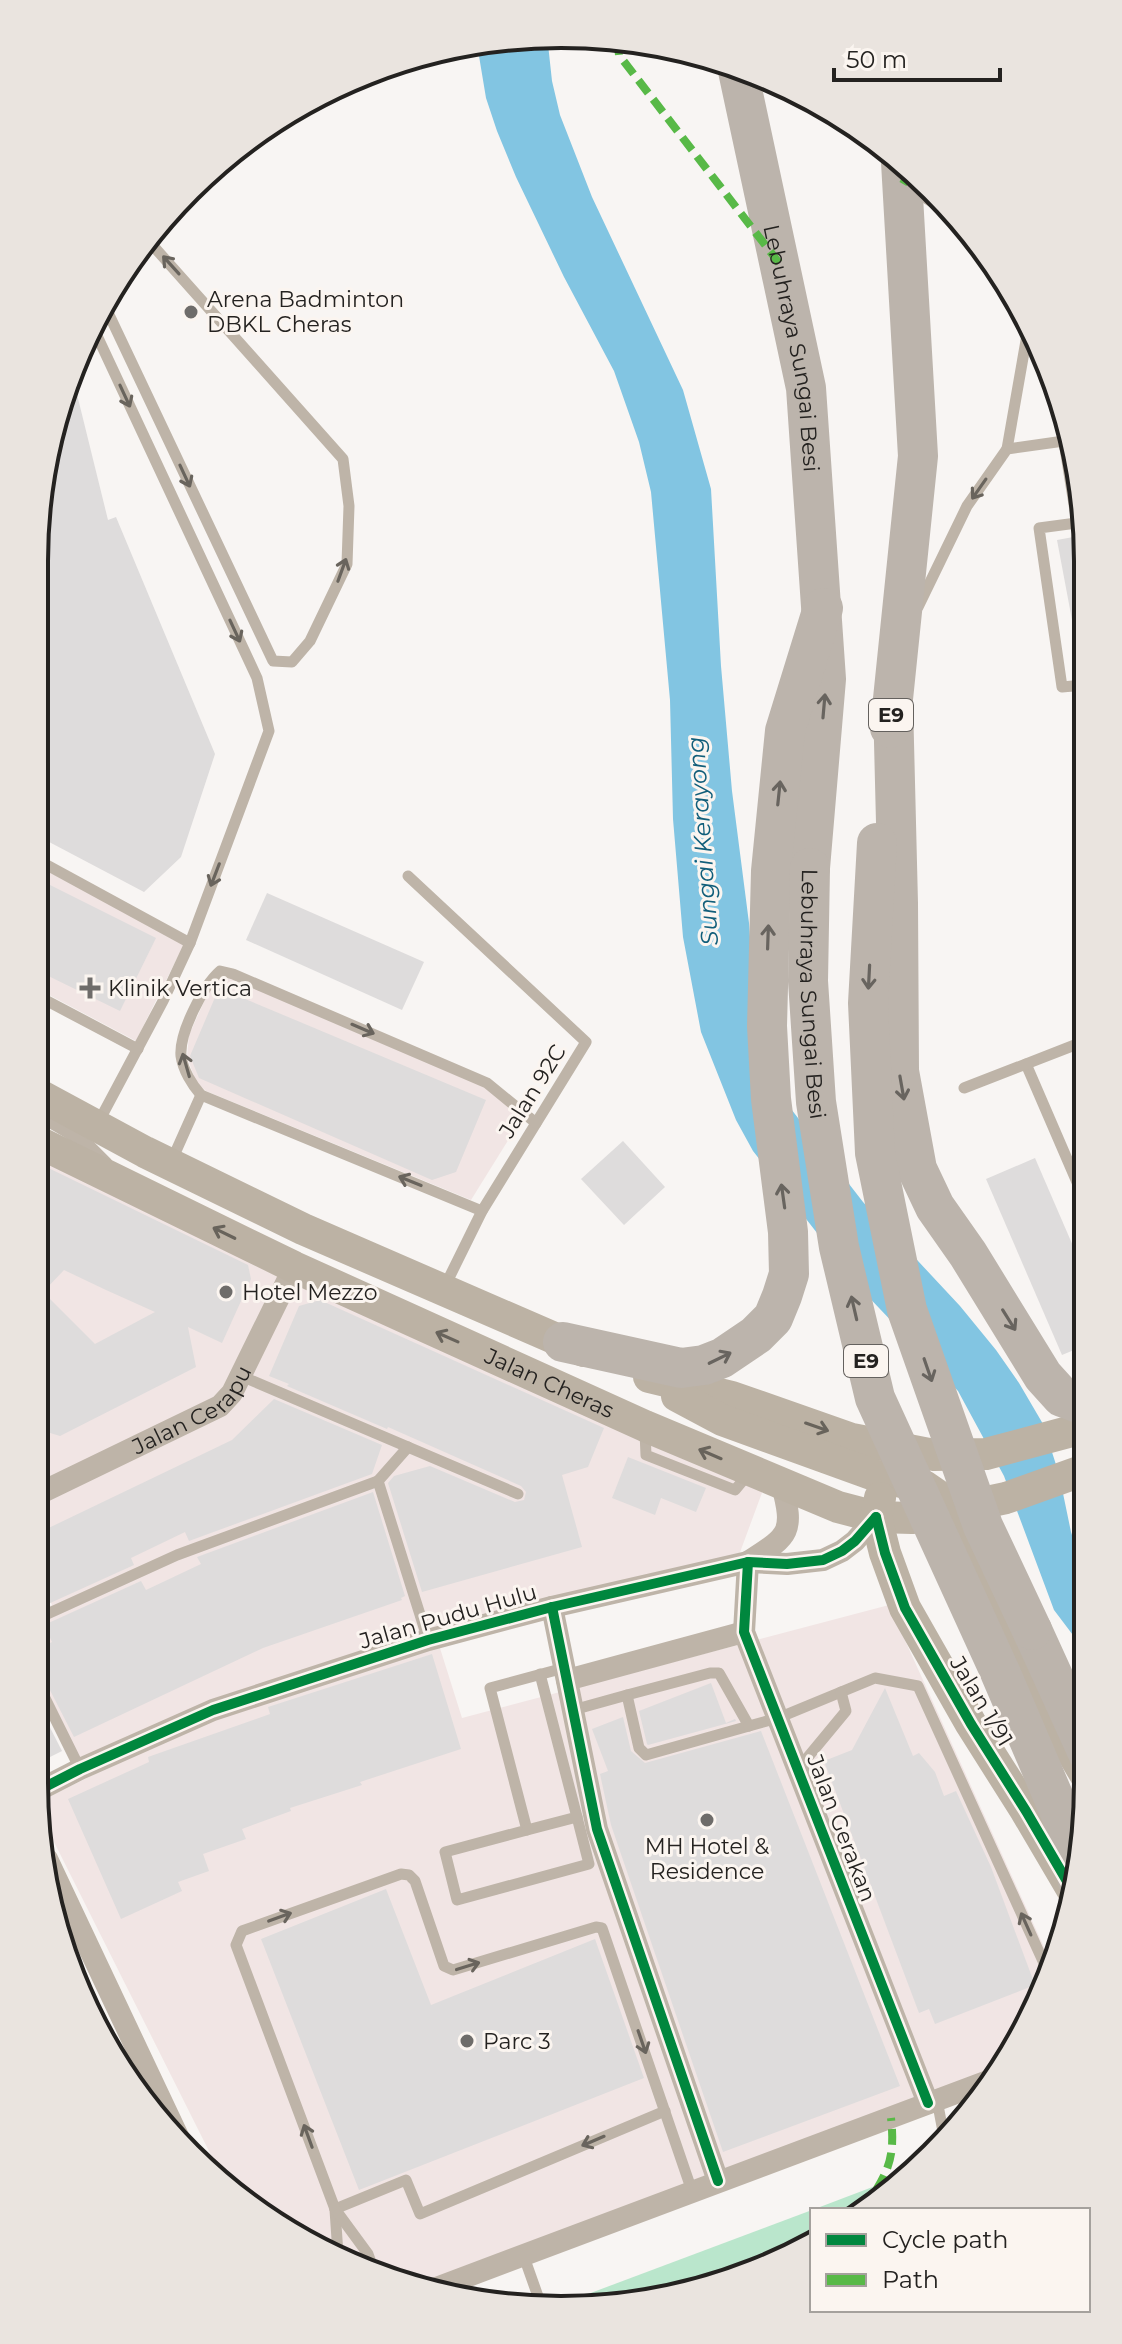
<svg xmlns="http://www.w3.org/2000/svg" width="1122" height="2344" font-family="Montserrat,sans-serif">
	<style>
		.commercial { fill: #f1e5e4 }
		.green { fill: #bae6cc }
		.water { fill: #82c5e2 }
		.building { fill: #dedcdc; fill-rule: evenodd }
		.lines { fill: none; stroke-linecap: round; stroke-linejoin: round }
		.lane { stroke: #beb4a8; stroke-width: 11 }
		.street { stroke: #beb4a8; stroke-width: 22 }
		.secondary { stroke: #bcb2a4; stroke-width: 32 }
		.highway { stroke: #bcb4ac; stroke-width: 40 }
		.highway-bridge { stroke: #bcb4ac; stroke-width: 40 }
		.quiet { stroke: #58b947; stroke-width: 8; stroke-dasharray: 16 8; stroke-linecap: butt }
		.cycleway-casing { stroke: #fbf5f0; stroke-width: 15 }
		.cycleway { stroke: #00873e; stroke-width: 10 }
		.oneway { stroke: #69645d }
		.oneway2 { stroke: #68645f }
		.oneway3 { stroke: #68635b }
		.poi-dot { fill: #6e6c6a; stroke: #fbf5f0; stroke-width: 3 }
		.labels { text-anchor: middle; stroke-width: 6; stroke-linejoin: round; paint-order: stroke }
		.shield { fill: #fbf5f0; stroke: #64615e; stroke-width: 2 }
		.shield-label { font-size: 20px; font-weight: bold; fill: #242220 }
		.poi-label { font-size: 22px; fill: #242220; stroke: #fbf5f0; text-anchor: start }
		.street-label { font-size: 22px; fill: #242220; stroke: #fbf5f0 }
		.water-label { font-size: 24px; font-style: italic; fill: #115e7a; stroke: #fbf5f0 }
		.rim { fill: none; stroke: #242220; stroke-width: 4 }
	</style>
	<rect width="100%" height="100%" fill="#f8f5f3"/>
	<g class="commercial">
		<polygon points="34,864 184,944 136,1041 34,987"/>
		<polygon points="221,978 234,979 485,1087 522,1118 471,1200 206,1091 196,1082 187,1057 189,1035 211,986"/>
		<polygon points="34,1154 763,1490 739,1555 407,1636 81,1760 34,1664 34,1614 52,1605 34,1567"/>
		<polygon points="889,1605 1053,1967 1048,1985 994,2071 419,2285 297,2239 228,2189 39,1812 37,1803 129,1757 216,1717 439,1645 462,1718"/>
	</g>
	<g class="green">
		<polygon points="912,2172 882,2201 867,2210 812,2210"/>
		<polygon points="812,2210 812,2245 794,2255 630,2305 564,2303"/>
	</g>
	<polygon class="water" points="547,35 552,81 560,115 592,197 683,390 711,489 721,666 732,791 749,923 754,993 781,1096 863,1202 960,1306 996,1350 1019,1383 1043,1424 1059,1474 1071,1532 1087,1581 1088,1655 1054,1610 1004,1476 958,1391 860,1288 753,1151 736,1120 701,1032 683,937 673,819 670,700 651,492 639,442 614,371 564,277 516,177 497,131 486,98 479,56 480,42"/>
	<g class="building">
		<polygon points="71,370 108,520 116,517 215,754 181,857 144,892 34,834 34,561 44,458"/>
		<polygon points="1084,535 1084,636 1075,636 1057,540"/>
		<polygon points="34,877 156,938 120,1011 34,969"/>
		<polygon points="267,893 424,962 402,1010 246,940"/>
		<polygon points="219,988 486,1100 456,1172 432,1180 199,1078 190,1056"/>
		<polygon points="623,1141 665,1187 624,1225 581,1179"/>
		<polygon points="1035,1158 1086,1276 1086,1345 1062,1355 986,1179"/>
		<path d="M34,1161L248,1265L251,1279L222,1343L188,1327L196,1367L60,1436L34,1428ZM64,1270L106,1290L155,1312L95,1344L43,1292Z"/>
		<polygon points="320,1300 604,1428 588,1467 562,1475 582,1547 422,1592 388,1483 394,1476 430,1466 515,1502 524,1500 526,1492 521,1486 388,1427 387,1429 287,1386 289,1384 269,1376 299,1306"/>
		<polygon points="274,1399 382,1445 372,1474 189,1541 185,1532 131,1558 134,1565 37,1609 34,1602 34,1535 232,1440"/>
		<polygon points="628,1457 706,1488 696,1512 661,1498 655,1515 612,1498"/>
		<polygon points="373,1492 405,1596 401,1598 402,1600 263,1648 74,1737 34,1659 34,1651 52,1642 44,1625 141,1581 146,1590 201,1564 197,1557"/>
		<polygon points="432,1654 461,1749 360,1782 362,1785 290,1808 291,1811 242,1829 246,1839 203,1854 209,1871 178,1882 182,1891 121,1919 68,1799 149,1762 148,1757 270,1714 268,1707"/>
		<polygon points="711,1683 726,1723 735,1719 736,1721 648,1745 647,1744 639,1711"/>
		<polygon points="885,1688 913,1756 919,1753 935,1772 944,1796 956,1791 991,1867 1035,1985 935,2024 929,2009 919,2013 824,1761 852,1750"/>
		<polygon points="34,1703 39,1706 62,1751 34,1765"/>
		<polygon points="623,1717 631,1751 645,1763 761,1731 900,2086 723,2152 611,1825 600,1774 608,1771 592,1729"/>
		<polygon points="386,1889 431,2005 595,1939 644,2078 359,2190 261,1939"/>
		<polygon points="55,1910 95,1993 86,1997 62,1953"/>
	</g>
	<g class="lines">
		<g class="lane">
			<polyline points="911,189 955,216"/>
			<polyline points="104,304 273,661 292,662 310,641 347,564 349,506 343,459 147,239"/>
			<polyline points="92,325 257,678 269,731 190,943 163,1001 97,1125"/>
			<polyline points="1055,386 1077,523"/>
			<polyline points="1007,449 1027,335 1033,333"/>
			<polyline points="1084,522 1039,528 1062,687 1084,685"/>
			<polyline points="918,607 967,506 1007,449 1064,441"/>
			<polyline points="34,858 190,943"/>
			<polyline points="408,876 586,1042 482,1211 444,1288"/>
			<polyline points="34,994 138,1049"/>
			<polyline points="1026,1064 1086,1203"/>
			<polyline points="964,1088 1085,1041"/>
			<polyline points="34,1113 90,1146 107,1163"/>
			<polyline points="172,1160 201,1095"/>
			<path d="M482,1211L201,1095C192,1085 183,1070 181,1056C179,1033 203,986 220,971L233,974L487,1083L536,1123"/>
			<polyline points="241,1376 518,1494"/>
			<polyline points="645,1432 646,1455 735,1490 750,1472"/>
			<polyline points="408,1447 378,1481 428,1640"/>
			<polyline points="34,1620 177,1555 378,1481"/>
			<polyline points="564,1668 490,1688 527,1830 445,1852 457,1900 589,1864 577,1817"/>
			<polygon points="710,1673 719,1673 749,1726 646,1755 639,1748 627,1695"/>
			<polyline points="34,1676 80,1769"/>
			<polyline points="573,1710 627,1695"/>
			<polyline points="749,1726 778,1718 875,1678 918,1686 1048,1972 1041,1996"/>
			<polyline points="798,1769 846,1711 841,1692"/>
			<polyline points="527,1830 577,1817 540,1674"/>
			<polyline points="937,2100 945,2142"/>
			<polyline points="335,2209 406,2180 420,2214 665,2111"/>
			<polyline points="335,2210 338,2254"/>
			<polyline points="523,2254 540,2302"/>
			<polyline points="373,2268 368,2254 335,2209 236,1945 242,1931 401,1874 409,1875 415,1881 444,1966 453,1970 596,1927 602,1928 692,2191"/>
		</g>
		<g class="street">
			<path id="s1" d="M34,1496L220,1406L232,1393L294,1267"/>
			<polyline points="748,1562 744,1632 928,2103"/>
			<path d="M748,1562C788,1536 795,1534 782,1485"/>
			<polyline points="552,1607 597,1829 718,2181"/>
			<polyline points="567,1680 744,1632"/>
			<polyline points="35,1792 80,1769 213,1710 428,1640 552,1607 748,1562 787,1564 823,1560 842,1551 855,1541 876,1517"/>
			<polyline points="47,1859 183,2147"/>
			<polyline points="431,2290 988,2081"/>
		</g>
		<g class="secondary">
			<polyline points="34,1092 145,1152 303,1229 584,1351"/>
			<path id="s2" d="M34,1140L294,1267L645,1426L838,1507L876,1517L912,1518L1006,1498L1087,1469"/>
			<polyline points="649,1377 732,1397 852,1439 934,1455 986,1454 1087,1427"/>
			<polyline points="677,1396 722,1420 885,1479 924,1486 940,1497 950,1510 1021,1667 1088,1779"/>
			<polyline points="880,1498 876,1517 885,1553 905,1608 971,1724 1026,1811 1072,1889"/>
		</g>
		<g class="highway">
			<path id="s3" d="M737,66L806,388L826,679L810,868"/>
			<polyline points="893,702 898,903 899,1071 917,1169 935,1207 968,1254 1043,1376 1062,1397 1087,1406"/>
			<polyline points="890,728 918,456 901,162"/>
			<polyline points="563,1342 681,1368 704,1365 722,1358 756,1335 773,1318 782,1296 789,1274 788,1232 771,1099 767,1026 771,871 785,731 823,608"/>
			<polyline points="1032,1630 1088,1753"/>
			<polyline points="1063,1819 1078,1881"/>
		</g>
		<g class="highway-bridge">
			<polyline points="877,843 868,1003 875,1153 907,1310 983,1526 1032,1630"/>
			<path id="s4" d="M810,868L808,981L816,1102L839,1247L875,1398L1000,1672L1063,1819"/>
		</g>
		<g class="quiet">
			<polyline points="617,39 619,55 779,263"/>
			<polyline points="903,184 910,171"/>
			<path d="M864,2210C886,2174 896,2162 891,2118"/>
		</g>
		<defs>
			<g id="cycleway">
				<polyline points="876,1517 885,1553 905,1608 971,1724 1026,1811 1075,1895"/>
				<polyline points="748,1562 744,1632 928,2103"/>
				<polyline points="552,1607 597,1829 718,2181"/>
				<polyline points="35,1792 80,1769 213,1710 428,1640 552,1607 748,1562 787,1564 823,1560 842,1551 855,1541 876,1517"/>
			</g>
		</defs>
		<use href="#cycleway" class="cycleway-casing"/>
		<use href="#cycleway" class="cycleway"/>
	</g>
	<defs><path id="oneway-shaft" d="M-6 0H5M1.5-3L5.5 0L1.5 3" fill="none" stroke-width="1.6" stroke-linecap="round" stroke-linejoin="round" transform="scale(2)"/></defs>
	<g class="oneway">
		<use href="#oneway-shaft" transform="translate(171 265) rotate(-132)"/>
		<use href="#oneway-shaft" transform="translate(125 396) rotate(65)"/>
		<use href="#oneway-shaft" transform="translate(185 476) rotate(65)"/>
		<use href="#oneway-shaft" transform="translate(979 489) rotate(125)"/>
		<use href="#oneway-shaft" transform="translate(342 570) rotate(-70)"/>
		<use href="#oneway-shaft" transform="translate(235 631) rotate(65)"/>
		<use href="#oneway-shaft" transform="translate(215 875) rotate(111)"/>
		<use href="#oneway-shaft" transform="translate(363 1029) rotate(23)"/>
		<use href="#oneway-shaft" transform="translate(186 1065) rotate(-106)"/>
		<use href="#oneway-shaft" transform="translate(410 1181) rotate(-158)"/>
		<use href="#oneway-shaft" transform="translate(280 1917) rotate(-20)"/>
		<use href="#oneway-shaft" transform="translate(1026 1924) rotate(-114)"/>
		<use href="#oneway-shaft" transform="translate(468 1966) rotate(-17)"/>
		<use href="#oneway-shaft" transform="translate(642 2042) rotate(71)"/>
		<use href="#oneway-shaft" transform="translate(308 2136) rotate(-110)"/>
		<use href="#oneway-shaft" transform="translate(593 2141) rotate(157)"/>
	</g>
	<g class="oneway2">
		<use href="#oneway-shaft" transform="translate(824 706) rotate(-85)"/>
		<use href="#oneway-shaft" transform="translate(779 793) rotate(-84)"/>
		<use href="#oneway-shaft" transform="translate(768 937) rotate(-88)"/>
		<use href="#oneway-shaft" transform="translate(869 977) rotate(93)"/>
		<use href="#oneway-shaft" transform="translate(902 1088) rotate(80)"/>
		<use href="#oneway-shaft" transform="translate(783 1196) rotate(-98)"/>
		<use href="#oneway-shaft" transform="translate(854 1308) rotate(-103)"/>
		<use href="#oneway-shaft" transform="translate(1009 1320) rotate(58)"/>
		<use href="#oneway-shaft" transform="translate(720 1358) rotate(-26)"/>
		<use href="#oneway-shaft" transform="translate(928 1370) rotate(71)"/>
	</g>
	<g class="oneway3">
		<use href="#oneway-shaft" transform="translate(224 1233) rotate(-154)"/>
		<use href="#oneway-shaft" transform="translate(447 1337) rotate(-156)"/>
		<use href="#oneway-shaft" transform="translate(817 1427) rotate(19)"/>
		<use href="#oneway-shaft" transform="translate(710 1454) rotate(-157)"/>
	</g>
	<g class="poi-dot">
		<circle cx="191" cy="312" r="8"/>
		<path d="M86 976h8v8h8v8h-8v8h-8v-8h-8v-8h8z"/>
		<circle cx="226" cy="1292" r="8"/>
		<circle cx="707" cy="1820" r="8"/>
		<circle cx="467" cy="2041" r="8"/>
	</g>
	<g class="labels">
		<g class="shield">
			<rect x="869" y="699" width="44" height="32" rx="6"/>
			<rect x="844" y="1345" width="44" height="32" rx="6"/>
		</g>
		<g class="shield-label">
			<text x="891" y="722">E9</text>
			<text x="866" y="1368">E9</text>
		</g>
		<g class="poi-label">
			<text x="207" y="307">Arena Badminton<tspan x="207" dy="25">DBKL Cheras</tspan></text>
			<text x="108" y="996">Klinik Vertica</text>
			<text x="242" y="1300">Hotel Mezzo</text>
			<text x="707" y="1854" text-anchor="middle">MH Hotel &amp;<tspan x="707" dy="25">Residence</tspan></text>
			<text x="483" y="2049">Parc 3</text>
		</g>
		<g class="street-label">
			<text dy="8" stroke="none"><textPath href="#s3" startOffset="288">Lebuhraya Sungai Besi</textPath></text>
			<text dy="8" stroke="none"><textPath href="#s4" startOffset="126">Lebuhraya Sungai Besi</textPath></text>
			<text transform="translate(532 1091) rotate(-58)" y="8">Jalan 92C</text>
			<text dy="8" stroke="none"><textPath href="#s2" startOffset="570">Jalan Cheras</textPath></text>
			<text dy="8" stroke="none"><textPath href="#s1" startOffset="182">Jalan Cerapu</textPath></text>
			<text transform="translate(448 1616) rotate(-16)" y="8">Jalan Pudu Hulu</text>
			<text transform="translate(982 1701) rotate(59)" y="8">Jalan 1/91</text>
			<text transform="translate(842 1828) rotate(69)" y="8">Jalan Gerakan</text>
		</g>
		<g class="water-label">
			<text transform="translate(703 841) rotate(-94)" y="8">Sungai Kerayong</text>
		</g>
	</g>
	<path d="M0 0H1122V2344H0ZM561 48H561A513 513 0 0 1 1074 561V1783A513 513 0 0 1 561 2296H561A513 513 0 0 1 48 1783V561A513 513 0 0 1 561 48Z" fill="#eae4df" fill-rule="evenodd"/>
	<path class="rim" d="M561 48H561A513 513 0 0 1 1074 561V1783A513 513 0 0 1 561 2296H561A513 513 0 0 1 48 1783V561A513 513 0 0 1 561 48Z"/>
	<rect x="810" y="2208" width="280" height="104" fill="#fbf5f0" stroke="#a5a19d" stroke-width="2"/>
	<rect x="826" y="2234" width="40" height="12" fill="#00873e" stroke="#a5a19d" stroke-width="2"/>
	<text x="882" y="2248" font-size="24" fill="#242220">Cycle path</text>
	<rect x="826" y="2274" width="40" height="12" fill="#58b947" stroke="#a5a19d" stroke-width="2"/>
	<text x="882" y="2288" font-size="24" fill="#242220">Path</text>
	<path d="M834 68v12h166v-12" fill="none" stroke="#242220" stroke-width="4"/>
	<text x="846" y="68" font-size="24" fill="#242220" stroke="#fbf5f0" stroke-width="6" paint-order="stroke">50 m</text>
</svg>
